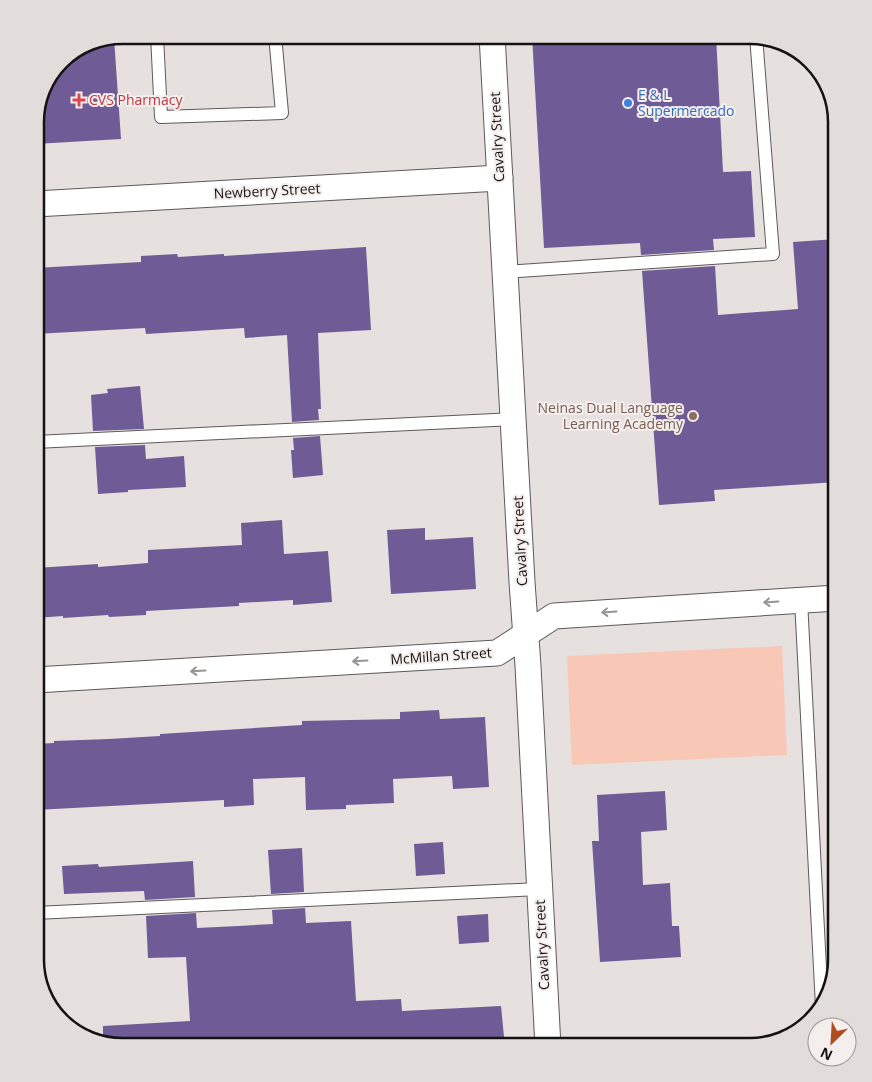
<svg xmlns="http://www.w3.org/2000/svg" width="872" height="1082" font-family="'Open Sans',sans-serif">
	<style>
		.green { fill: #f9c7b5 }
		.building { fill: #6f5b95 }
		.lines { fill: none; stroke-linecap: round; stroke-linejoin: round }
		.lane-casing { stroke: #5e5958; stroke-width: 14 }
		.street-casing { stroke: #5e5958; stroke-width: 27 }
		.lane { stroke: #fff; stroke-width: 12 }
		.street { stroke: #fff; stroke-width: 25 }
		.oneway { stroke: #969594 }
		.health-dot { fill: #e0444e; stroke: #f4eeec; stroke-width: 2 }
		.shop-dot { fill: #3f7fe0; stroke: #f4eeec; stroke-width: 2 }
		.education-dot { fill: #8d6e63; stroke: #f4eeec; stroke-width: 2 }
		.labels { text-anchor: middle; stroke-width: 4; stroke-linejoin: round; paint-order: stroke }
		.shop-label { font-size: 14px; fill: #366cbe; stroke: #f4eeec; text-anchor: start }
		.health-label { font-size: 14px; fill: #be3a42; stroke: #f4eeec; text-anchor: start }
		.street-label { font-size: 14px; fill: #151312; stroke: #f4eeec }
		.education-label { font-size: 14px; fill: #785e54; stroke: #f4eeec; text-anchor: end }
		.rim { fill: none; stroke: #151312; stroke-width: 2.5 }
	</style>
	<rect width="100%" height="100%" fill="#e6e1df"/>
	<polygon class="green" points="782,646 787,755 572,765 567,656"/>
	<g class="building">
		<polygon points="532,35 716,35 723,172 751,171 755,237 713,239 714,250 641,255 640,243 544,248"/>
		<polygon points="114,38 121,139 35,144 35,116 44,83 64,57"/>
		<polygon points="837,239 837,482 714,490 715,501 659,505 642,271 715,266 718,315 798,309 793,242"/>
		<polygon points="366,247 371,330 318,333 321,409 318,409 319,420 292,422 287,335 245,338 244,328 146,334 145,328 35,334 35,268 141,262 141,256 177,254 178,257 224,254 224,256"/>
		<polygon points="140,386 144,429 93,431 91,395 108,393 107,389"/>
		<polygon points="320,436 323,475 293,478 291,450 294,450 293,438"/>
		<polygon points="145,445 146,459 184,456 186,487 128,490 128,492 98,494 95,447"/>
		<polygon points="282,520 284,554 328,551 332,602 293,605 293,600 239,603 239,606 146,611 146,615 109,617 108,615 63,618 63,616 35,618 35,568 98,564 98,567 148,563 148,550 242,545 241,523"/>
		<polygon points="425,528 425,540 473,537 476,589 391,594 387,530"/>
		<polygon points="439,710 440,719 485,717 489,787 453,789 452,776 393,779 394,803 346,805 346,809 306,810 305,777 253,779 254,805 224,807 224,800 35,810 35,744 54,743 54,741 109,739 160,736 160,734 302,725 302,721 400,719 400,712"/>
		<polygon points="665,791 667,830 641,832 643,885 670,883 672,926 679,926 681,957 600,962 592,841 599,841 597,795"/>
		<polygon points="443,842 445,874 416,876 414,844"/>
		<polygon points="302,848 304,892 271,894 268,850"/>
		<polygon points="193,861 195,897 145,900 144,891 64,894 62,866 98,864 99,867"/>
		<polygon points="305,908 306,923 351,921 356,1001 401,999 402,1011 501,1006 505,1047 122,1047 103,1043 103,1026 190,1021 186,957 148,958 146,916 196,913 197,928 238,926 273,924 272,910"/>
		<polygon points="488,914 489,942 459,944 457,916"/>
	</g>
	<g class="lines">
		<defs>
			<g id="lane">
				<polyline points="157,35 161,117 282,113 275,35"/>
				<polyline points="505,272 773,254 756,36"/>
				<polyline points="35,442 513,419"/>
				<polyline points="801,600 822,1007"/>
				<polyline points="35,913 539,889"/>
			</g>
			<g id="street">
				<polyline points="492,35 522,582 528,666 548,1047"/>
				<polyline points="35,204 500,178"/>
				<polyline points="35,680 497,653 554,616 837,598"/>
			</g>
		</defs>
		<use href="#lane" class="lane-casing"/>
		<use href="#street" class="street-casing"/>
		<use href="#lane" class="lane"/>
		<use href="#street" class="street"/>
	</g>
	<defs><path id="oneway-shaft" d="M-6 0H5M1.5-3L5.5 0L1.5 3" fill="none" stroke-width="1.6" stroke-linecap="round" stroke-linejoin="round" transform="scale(1.25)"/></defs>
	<g class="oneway">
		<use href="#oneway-shaft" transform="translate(771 602) rotate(176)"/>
		<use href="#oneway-shaft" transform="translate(609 612) rotate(176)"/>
		<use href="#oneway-shaft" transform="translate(360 661) rotate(177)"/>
		<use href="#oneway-shaft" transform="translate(198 671) rotate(177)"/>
	</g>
	<path class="health-dot" d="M76.5 92.5h5v5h5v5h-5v5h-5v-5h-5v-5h5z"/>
	<circle class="shop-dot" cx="628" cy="103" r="5"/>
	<circle class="education-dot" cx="693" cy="416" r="5"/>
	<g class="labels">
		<g class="shop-label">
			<text x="638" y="100">E &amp; L<tspan x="638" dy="16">Supermercado</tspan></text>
		</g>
		<g class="health-label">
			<text x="89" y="105">CVS Pharmacy</text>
		</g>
		<g class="street-label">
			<text transform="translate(497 137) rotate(-93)" y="5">Cavalry Street</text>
			<text transform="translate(267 191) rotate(-3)" y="5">Newberry Street</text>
			<text transform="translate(520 541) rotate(-93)" y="5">Cavalry Street</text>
			<text transform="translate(441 656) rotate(-4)" y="5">McMillan Street</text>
			<text transform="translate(542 945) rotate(-93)" y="5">Cavalry Street</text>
		</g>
		<g class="education-label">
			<text x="683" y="413">Neinas Dual Language<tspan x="683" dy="16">Learning Academy</tspan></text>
		</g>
	</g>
	<path d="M0 0H872V1082H0ZM122 44H750A78 78 0 0 1 828 122V960A78 78 0 0 1 750 1038H122A78 78 0 0 1 44 960V122A78 78 0 0 1 122 44Z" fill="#e2dcdb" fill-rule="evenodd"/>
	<path class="rim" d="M122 44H750A78 78 0 0 1 828 122V960A78 78 0 0 1 750 1038H122A78 78 0 0 1 44 960V122A78 78 0 0 1 122 44Z"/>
	<g transform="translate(832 1042) rotate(205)"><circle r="24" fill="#f4eeec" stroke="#9b9695"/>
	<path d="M0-4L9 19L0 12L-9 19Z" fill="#b14c1c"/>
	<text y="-8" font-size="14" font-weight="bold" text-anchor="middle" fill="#151312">N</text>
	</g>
</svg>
